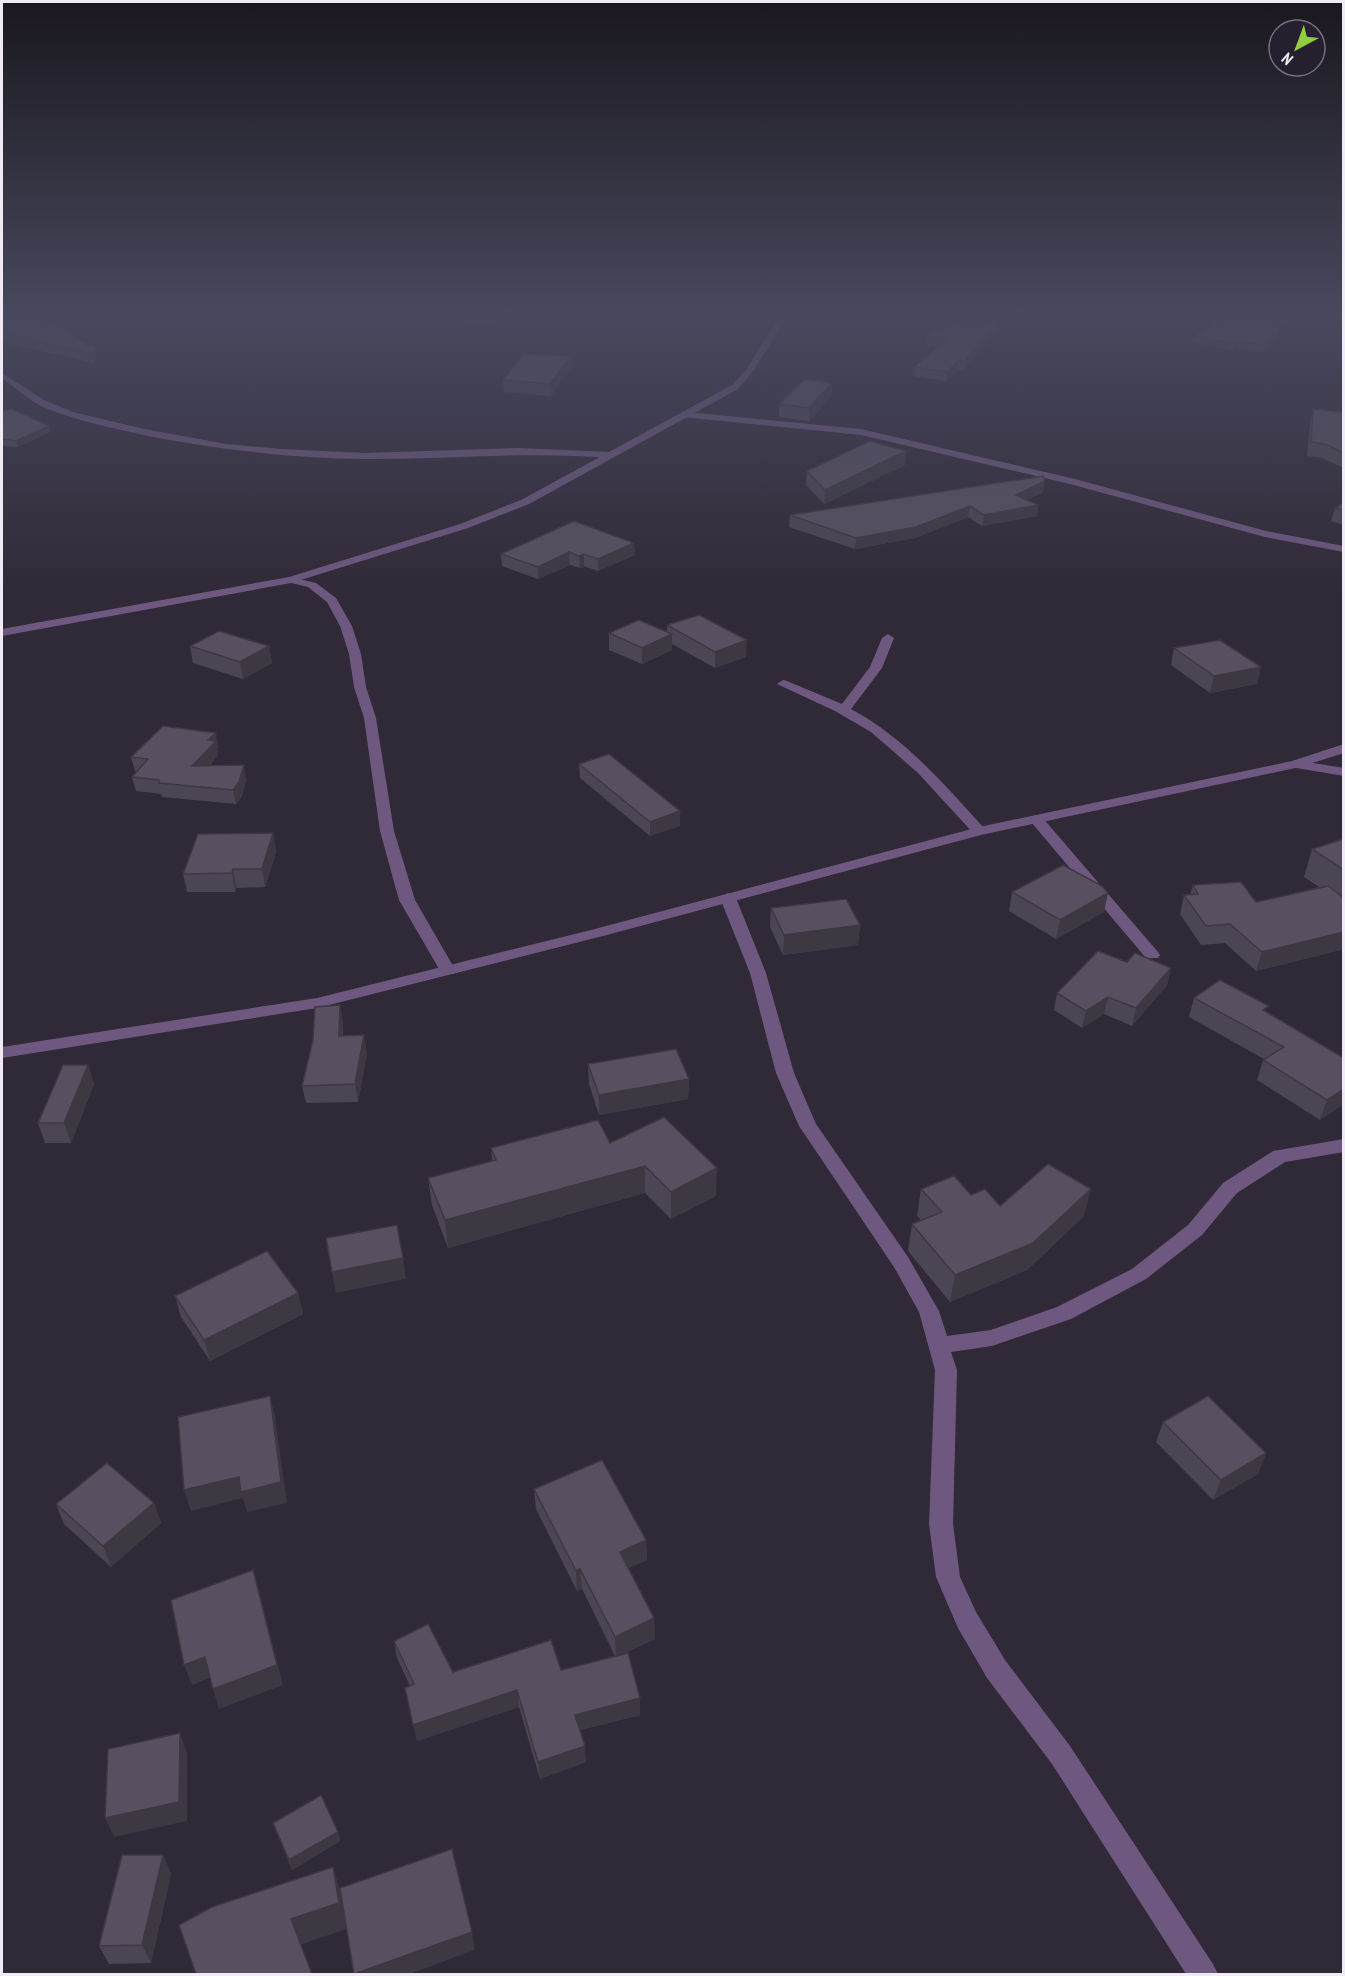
<svg xmlns="http://www.w3.org/2000/svg" width="1345" height="1976" font-family="'PT Sans Narrow',sans-serif">
	<style>
		.lines { fill: none; stroke-linecap: round; stroke-linejoin: round }
		.minor { fill: #6e587f; fill-rule: evenodd }
		.tertiary { fill: #6e587f; fill-rule: evenodd }
		.wall { fill: #4c4553 }
		.shaded-wall { fill: #3e3843 }
		.building { fill: #585060; stroke: #3e3843; stroke-width: 1.5 }
	</style>
	<rect width="100%" height="100%" fill="#302937"/>
	<g class="lines">
		<g class="minor">
			<path d="M2,373L44,400L73,412L144,429L226,444L281,449L365,453L519,448L611,452L616,455L611,458C529,451 448,459 365,459C292,458 220,450 148,436C113,428 76,421 43,407C28,400 16,387 2,379Z"/>
			<polygon points="686,412 861,429 1075,479 1266,531 1344,546 1344,552 1265,537 1070,484 861,435 683,417 683,413"/>
			<polygon points="291,577 316,583 336,598 352,626 361,654 366,687 376,718 394,831 415,900 456,971 454,974 442,974 399,900 380,831 364,718 354,687 349,654 340,626 327,602 308,587 287,582 287,578"/>
			<path d="M888,634L894,638L882,668L851,709C905,738 944,784 984,828L986,831L984,834H974L918,773L871,732L835,711L777,684L783,680L787,681L842,704L870,667L882,638Z"/>
			<polygon points="1295,760 1344,768 1344,776 1290,767 1288,764"/>
			<polygon points="1036,815 1041,816 1158,952 1160,955 1158,958 1146,958 1031,822 1029,819"/>
			<polygon points="728,893 736,898 766,973 794,1073 816,1124 908,1257 939,1311 947,1336 991,1330 1057,1307 1132,1269 1188,1225 1223,1183 1273,1151 1344,1139 1344,1152 1285,1162 1237,1193 1202,1235 1146,1279 1071,1319 992,1346 951,1352 957,1370 953,1524 960,1577 976,1612 1005,1660 1070,1746 1213,1964 1218,1974 1186,1974 1052,1764 987,1678 958,1628 936,1577 929,1524 935,1370 919,1312 894,1267 799,1126 776,1073 750,973 720,898"/>
		</g>
		<g class="tertiary">
			<polygon points="778,318 786,318 754,370 738,389 529,504 468,528 291,583 2,636 2,629 289,577 460,524 521,500 732,385 747,369"/>
			<polygon points="1344,744 1344,753 1300,767 981,835 603,936 317,1008 2,1058 2,1047 317,998 591,930 979,827 1292,761"/>
		</g>
	</g>
	<g class="wall">
		<polygon points="2,318 41,318 97,357 94,363 2,342"/>
		<polygon points="452,318 507,318 478,326"/>
		<polygon points="1228,318 1288,318 1279,331 1276,340 1273,340 1265,352 1236,348 1232,350 1192,342 1193,336"/>
		<polygon points="998,325 997,334 977,353 964,370 958,370 946,381 913,376 914,367 937,347 925,344 926,335"/>
		<polygon points="571,368 551,396 504,392 503,380"/>
		<polygon points="832,383 832,396 809,421 779,417 779,404"/>
		<polygon points="1313,409 1344,412 1344,468 1322,458 1307,456 1310,423"/>
		<polygon points="2,411 49,426 50,432 18,447 2,446"/>
		<polygon points="905,465 824,504 806,485 807,471"/>
		<polygon points="1043,492 1027,500 1037,516 982,526 968,517 915,538 855,549 789,527 790,515"/>
		<polygon points="1344,503 1344,525 1331,521 1335,508"/>
		<polygon points="634,543 635,555 598,571 584,566 580,568 570,565 538,579 502,566 501,554"/>
		<polygon points="667,625 746,657 715,668 672,644 672,650 642,664 609,650 609,633 667,632"/>
		<polygon points="190,646 269,646 272,663 243,679 193,663"/>
		<polygon points="1174,648 1261,667 1257,684 1210,693 1171,665"/>
		<polygon points="218,747 217,748 218,755 209,766 246,779 242,796 236,804 162,797 161,794 136,791 132,777 137,771 135,771 131,757"/>
		<polygon points="579,764 680,811 680,826 650,836 580,778"/>
		<polygon points="273,833 276,852 265,887 236,888 235,892 187,892 183,874"/>
		<polygon points="1344,839 1344,949 1256,971 1225,943 1201,945 1180,914 1184,895 1190,895 1193,885 1256,902 1319,887 1304,877 1312,849"/>
		<polygon points="1012,892 1104,912 1056,939 1009,911"/>
		<polygon points="771,908 860,925 858,945 783,955 770,927"/>
		<polygon points="1127,962 1171,968 1167,985 1132,1026 1104,1014 1082,1028 1054,1010 1057,993"/>
		<polygon points="1194,998 1267,1012 1344,1058 1344,1104 1320,1120 1257,1080 1263,1060 1264,1059 1189,1017"/>
		<polygon points="343,1022 343,1036 367,1053 358,1102 306,1103 302,1086"/>
		<polygon points="588,1064 689,1079 688,1099 599,1115 589,1084"/>
		<polygon points="88,1065 94,1084 71,1143 45,1143 38,1123"/>
		<polygon points="610,1143 716,1196 671,1219 645,1193 448,1248 432,1205 428,1178 492,1161 491,1148"/>
		<polygon points="921,1189 971,1195 1000,1206 1084,1216 1027,1270 950,1302 908,1251 912,1224 921,1220 917,1216"/>
		<polygon points="298,1293 303,1314 210,1361 181,1317 175,1296"/>
		<polygon points="1163,1422 1266,1453 1258,1474 1213,1500 1156,1442"/>
		<polygon points="534,1489 646,1540 647,1560 628,1568 654,1618 655,1639 620,1655 640,1715 580,1730 586,1762 540,1779 519,1707 417,1741 405,1688 410,1686 397,1658 394,1641 453,1672 561,1670 615,1656 582,1589 577,1591 536,1509"/>
		<polygon points="154,1503 161,1523 111,1567 64,1524 56,1504"/>
		<polygon points="273,1823 338,1832 340,1841 292,1870"/>
		<polygon points="163,1855 171,1874 151,1963 109,1964 99,1946"/>
	</g>
	<g class="shaded-wall">
		<polygon points="485,318 507,318 478,326 478,320"/>
		<polygon points="1285,318 1288,318 1279,331 1276,340 1280,325"/>
		<polygon points="998,325 997,334 977,353 964,370 965,361 978,344"/>
		<polygon points="1274,334 1273,340 1265,352 1266,345"/>
		<polygon points="1238,342 1236,348 1232,350 1234,344"/>
		<polygon points="95,348 97,357 94,363 92,354"/>
		<polygon points="571,356 571,368 551,396 550,384"/>
		<polygon points="959,360 958,370 946,381 947,372"/>
		<polygon points="832,383 832,396 809,421 809,408"/>
		<polygon points="49,426 50,432 18,447 16,441"/>
		<polygon points="906,451 905,465 824,504 825,490"/>
		<polygon points="1045,481 1043,492 1015,506 1016,495"/>
		<polygon points="1038,505 1037,516 982,526 984,515"/>
		<polygon points="970,506 968,517 915,538 855,549 856,538"/>
		<polygon points="634,543 635,555 598,571 598,559"/>
		<polygon points="569,552 570,565 538,579 538,567"/>
		<polygon points="584,554 584,566 580,568 579,556"/>
		<polygon points="672,634 672,650 642,664 642,648"/>
		<polygon points="747,640 746,657 715,668 715,652"/>
		<polygon points="269,646 272,663 243,679 240,662"/>
		<polygon points="1261,667 1257,684 1210,693 1214,676"/>
		<polygon points="216,733 218,747 217,748 218,755 195,780 192,766 208,740"/>
		<polygon points="244,765 246,779 242,796 236,804 233,790"/>
		<polygon points="680,811 680,826 650,836 650,822"/>
		<polygon points="273,833 276,852 265,887 262,869"/>
		<polygon points="233,869 236,888 235,892 232,873"/>
		<polygon points="1108,893 1104,912 1056,939 1060,920"/>
		<polygon points="860,925 858,945 783,955 784,935"/>
		<polygon points="1344,932 1344,949 1256,971 1262,952"/>
		<polygon points="1171,968 1167,985 1132,1026 1136,1008"/>
		<polygon points="1108,997 1104,1014 1082,1028 1086,1011"/>
		<polygon points="340,1005 343,1022 341,1054 339,1036"/>
		<polygon points="364,1035 367,1053 358,1102 355,1084"/>
		<polygon points="88,1065 94,1084 71,1143 64,1123"/>
		<polygon points="689,1079 688,1099 599,1115 599,1095"/>
		<polygon points="1344,1089 1344,1104 1320,1120 1327,1100"/>
		<polygon points="645,1166 645,1193 448,1248 445,1220"/>
		<polygon points="717,1168 716,1196 671,1219 671,1192"/>
		<polygon points="1091,1189 1084,1216 1027,1270 950,1302 955,1275"/>
		<polygon points="403,1258 406,1279 336,1293 332,1272"/>
		<polygon points="298,1293 303,1314 210,1361 204,1340"/>
		<polygon points="270,1396 275,1417 287,1503 247,1512 243,1498 191,1511 184,1490"/>
		<polygon points="1266,1453 1258,1474 1213,1500 1221,1480"/>
		<polygon points="154,1503 161,1523 111,1567 103,1546"/>
		<polygon points="646,1540 647,1560 620,1572 620,1552"/>
		<polygon points="580,1569 582,1589 577,1591 576,1571"/>
		<polygon points="253,1570 283,1685 219,1709 213,1689"/>
		<polygon points="654,1618 655,1639 616,1657 615,1637"/>
		<polygon points="205,1657 212,1677 192,1685 184,1665"/>
		<polygon points="517,1690 519,1707 417,1741 413,1725"/>
		<polygon points="640,1698 640,1715 576,1731 575,1715"/>
		<polygon points="180,1733 187,1753 187,1821 114,1837 105,1818"/>
		<polygon points="585,1746 586,1762 540,1779 538,1762"/>
		<polygon points="338,1832 340,1841 292,1870 289,1860"/>
		<polygon points="163,1855 171,1874 151,1963 142,1945"/>
		<polygon points="333,1867 341,1893 346,1929 300,1945 291,1919"/>
		<polygon points="472,1932 475,1950 409,1974 356,1974"/>
	</g>
	<g class="building">
		<polygon points="2,318 41,318 95,348 92,354 2,333"/>
		<polygon points="471,318 485,318 478,320"/>
		<polygon points="1228,318 1285,318 1280,325 1277,334 1274,334 1266,345 1238,342 1234,344 1193,336"/>
		<polygon points="966,319 998,325 978,344 965,361 959,360 947,372 914,367 946,340 926,335"/>
		<polygon points="524,354 571,356 550,384 503,380"/>
		<polygon points="805,379 832,383 809,408 779,404"/>
		<polygon points="12,409 49,426 16,441 2,439 2,411"/>
		<polygon points="1313,409 1344,412 1344,453 1325,444 1311,442"/>
		<polygon points="870,441 906,451 825,490 807,471"/>
		<polygon points="1043,476 1045,481 1016,495 1038,505 984,515 970,506 916,527 856,538 790,515"/>
		<polygon points="1344,503 1344,510 1335,508"/>
		<polygon points="574,521 634,543 598,559 584,554 579,556 569,552 538,567 501,554"/>
		<polygon points="699,615 747,640 715,652 667,625"/>
		<polygon points="639,620 672,634 642,648 609,633"/>
		<polygon points="219,631 269,646 240,662 190,646"/>
		<polygon points="1220,640 1261,667 1214,676 1174,648"/>
		<polygon points="163,726 216,733 208,740 216,741 192,766 244,765 239,782 233,790 159,783 159,780 132,777 148,759 131,757"/>
		<polygon points="609,754 680,811 650,822 579,764"/>
		<polygon points="273,833 262,869 233,869 232,873 183,874 198,834"/>
		<polygon points="1344,839 1344,870 1312,849"/>
		<polygon points="1063,865 1102,886 1108,893 1060,920 1012,892"/>
		<polygon points="1241,882 1256,902 1328,886 1344,898 1344,932 1262,952 1230,924 1206,926 1184,895 1198,894 1193,885"/>
		<polygon points="846,899 860,925 784,935 771,908"/>
		<polygon points="1098,951 1127,962 1135,953 1171,968 1136,1008 1108,997 1086,1011 1057,993"/>
		<polygon points="1220,980 1269,1006 1263,1010 1344,1058 1344,1089 1327,1100 1263,1060 1284,1047 1194,998"/>
		<polygon points="340,1005 339,1036 364,1035 355,1084 302,1086 313,1040 315,1007"/>
		<polygon points="676,1049 689,1079 599,1095 588,1064"/>
		<polygon points="63,1065 88,1065 64,1123 38,1123"/>
		<polygon points="664,1117 717,1168 671,1192 645,1166 445,1220 428,1178 496,1160 491,1148 598,1120 610,1143"/>
		<polygon points="1048,1164 1091,1189 1033,1243 955,1275 912,1224 942,1212 921,1189 954,1176 971,1195 985,1189 1000,1206"/>
		<polygon points="397,1225 403,1258 332,1272 326,1238"/>
		<polygon points="267,1251 298,1293 204,1340 175,1296"/>
		<polygon points="270,1396 281,1482 241,1492 239,1477 184,1490 178,1417"/>
		<polygon points="1208,1396 1266,1453 1221,1480 1163,1422"/>
		<polygon points="602,1460 646,1540 620,1552 654,1618 615,1637 580,1569 576,1571 534,1489"/>
		<polygon points="107,1463 154,1503 103,1546 56,1504"/>
		<polygon points="253,1570 277,1665 213,1689 205,1657 184,1665 171,1600"/>
		<polygon points="428,1624 453,1672 551,1640 561,1670 628,1653 640,1698 575,1715 585,1746 538,1762 517,1690 413,1725 405,1688 414,1684 394,1641"/>
		<polygon points="180,1733 179,1802 105,1818 108,1749"/>
		<polygon points="321,1795 338,1832 289,1860 273,1823"/>
		<polygon points="452,1849 472,1932 354,1974 340,1888"/>
		<polygon points="122,1855 163,1855 142,1945 99,1946"/>
		<polygon points="333,1867 339,1903 291,1919 312,1974 196,1974 179,1925 212,1907"/>
	</g>
	<linearGradient id="sky" x2="0" y2="1"><stop stop-color="#1a171e"/><stop offset="0.53" stop-color="#48495e"/><stop offset="1" stop-color="#48495e" stop-opacity="0"/></linearGradient>
	<rect width="1345" height="595" fill="url(#sky)"/>
	<rect width="1345" height="1976" fill="none" stroke="#efeaf4" stroke-width="6"/>
	<g transform="translate(1297 48) rotate(221)"><circle r="28" fill="#261f2d" stroke="#76707d" stroke-width="1.5"/>
	<path d="M0-4.5L10 22L0 15L-10 22Z" fill="#92cd3f"/>
	<text y="-9" font-size="16" font-weight="bold" text-anchor="middle" fill="#efeaf4">N</text>
	</g>
</svg>
